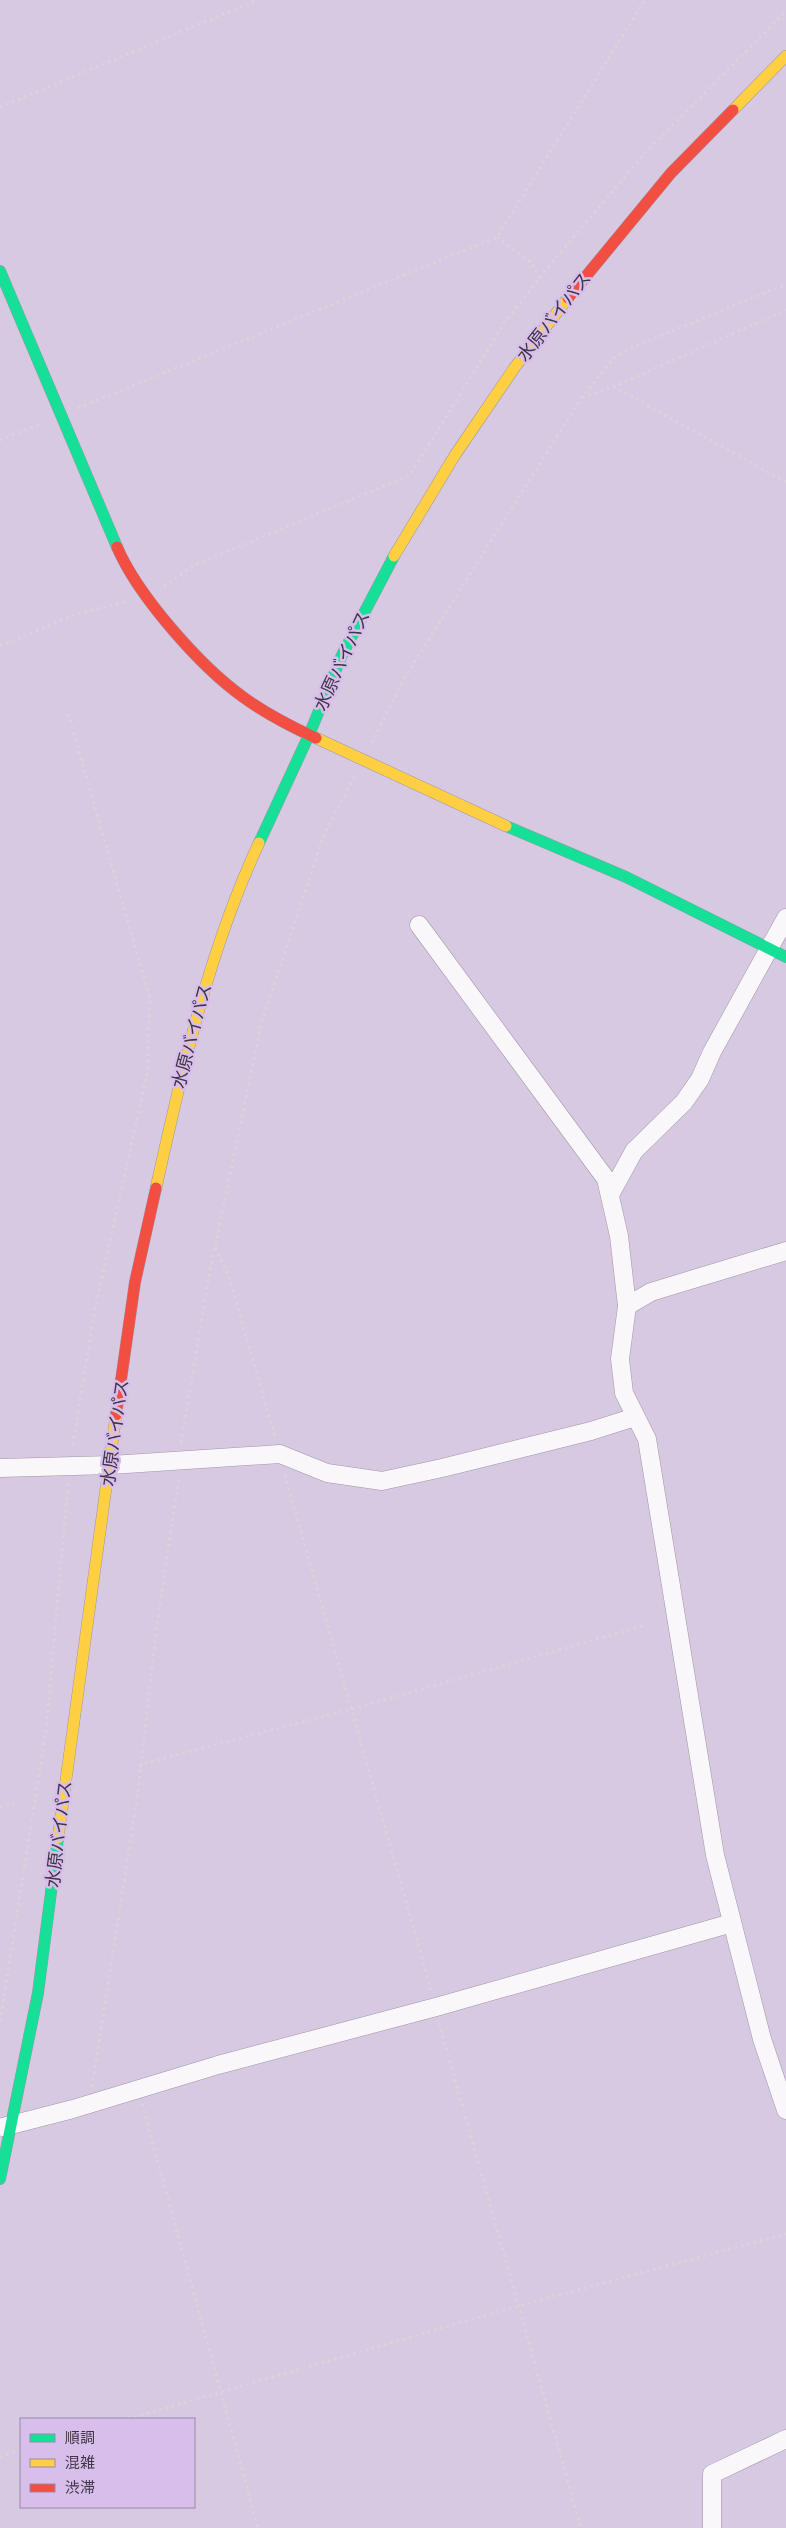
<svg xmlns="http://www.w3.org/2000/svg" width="786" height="2528" font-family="Cabin,'Noto Sans JP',sans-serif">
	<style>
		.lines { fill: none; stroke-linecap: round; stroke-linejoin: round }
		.street-casing { stroke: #9f95a7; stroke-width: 19 }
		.fast-casing { stroke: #9f95a7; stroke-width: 12 }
		.slow-casing { stroke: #9f95a7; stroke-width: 12 }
		.jam-casing { stroke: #9f95a7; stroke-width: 12 }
		.path { stroke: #d9d4dc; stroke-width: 3; stroke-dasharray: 2.5 4; stroke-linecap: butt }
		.street { stroke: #f9f7fa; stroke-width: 18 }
		.fast { stroke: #16e098; stroke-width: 11 }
		.slow { stroke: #ffcf43; stroke-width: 11 }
		.jam { stroke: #f24e42; stroke-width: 11 }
		.labels { text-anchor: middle; stroke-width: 5; stroke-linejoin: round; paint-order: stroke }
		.street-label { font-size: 18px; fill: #3f3546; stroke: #d8bfeb }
	</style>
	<rect width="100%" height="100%" fill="#d7c9e1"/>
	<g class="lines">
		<defs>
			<g id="street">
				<polyline points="419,925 606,1179 619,1236 627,1306 620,1359 624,1393 647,1439 715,1855 762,2039 786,2110"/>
				<polyline points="611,1193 634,1151 684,1102 700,1079 712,1052 786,918"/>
				<polyline points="627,1306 651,1292 786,1251"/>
				<polyline points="0,1468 111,1465 280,1454 327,1473 382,1481 442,1468 591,1431 635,1417"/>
				<polyline points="3,2127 73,2109 218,2065 436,2007 732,1923"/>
				<polyline points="712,2528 712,2474 786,2439"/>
			</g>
			<g id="fast">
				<polyline points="0,271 117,547"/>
				<polyline points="506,826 626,877 786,957"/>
				<polyline points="259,843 309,735 342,655 394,556"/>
				<polyline points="0,2179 38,1993 58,1838"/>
			</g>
			<g id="slow">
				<polyline points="733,110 786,56"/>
				<polyline points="394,556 455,455 515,367 568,298"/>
				<polyline points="316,738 506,826"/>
				<path d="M156,1188C182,1071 208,952 259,843"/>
				<polyline points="58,1838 116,1415"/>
			</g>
			<g id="jam">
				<polyline points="568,298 671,173 733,110"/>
				<path d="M117,547C138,596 200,666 243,697C265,713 292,727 316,738"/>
				<polyline points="116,1415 135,1282 156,1188"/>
			</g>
		</defs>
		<use href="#street" class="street-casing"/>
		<use href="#fast" class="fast-casing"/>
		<use href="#slow" class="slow-casing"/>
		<use href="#jam" class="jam-casing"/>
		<g class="path">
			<polyline points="0,107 257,0"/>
			<polyline points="497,237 533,264 539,279"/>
			<polyline points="613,387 786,310"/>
			<polyline points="582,397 614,387 786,482"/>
			<polyline points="78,408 497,237 645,0"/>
			<polyline points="0,440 42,423"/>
			<polyline points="164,586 195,565 410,475 505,322 560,253 646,152 786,11"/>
			<polyline points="0,646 76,614 126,602"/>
			<polyline points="68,714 150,998 147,1074 95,1309 72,1449"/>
			<polyline points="372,743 403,680 582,397 614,358 631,348 786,284"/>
			<polyline points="215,1248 229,1277 275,1437"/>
			<polyline points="181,1443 209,1276 262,1021 323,837 354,777"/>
			<polyline points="285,1475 431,1990"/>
			<polyline points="140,1767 142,1764 352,1709 646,1625"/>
			<polyline points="0,1807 19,1802"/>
			<polyline points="0,2021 46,1731 68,1483"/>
			<polyline points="439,2023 581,2528"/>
			<polyline points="92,2087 138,1792 156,1631 179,1477"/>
			<polyline points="142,2104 258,2528"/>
			<polyline points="128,2419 518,2306 786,2234"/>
			<polyline points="0,2457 21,2450"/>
		</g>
		<use href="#street" class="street"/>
		<use href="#fast" class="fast"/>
		<use href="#slow" class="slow"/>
		<use href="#jam" class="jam"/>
	</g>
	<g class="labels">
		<g class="street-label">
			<text transform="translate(554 317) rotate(-52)" y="6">水原バイパス</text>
			<text transform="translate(342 661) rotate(-65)" y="6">水原バイパス</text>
			<text transform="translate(192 1036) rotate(-75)" y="6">水原バイパス</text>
			<text transform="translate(115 1433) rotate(-82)" y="6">水原バイパス</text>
			<text transform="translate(59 1834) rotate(-83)" y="6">水原バイパス</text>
		</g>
	</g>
	<rect x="20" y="2418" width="175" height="90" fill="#d8bfeb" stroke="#9b88a9"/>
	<rect x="30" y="2434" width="25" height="8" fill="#16e098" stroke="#9b88a9"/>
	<text x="65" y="2443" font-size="15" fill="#3f3546">順調</text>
	<rect x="30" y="2459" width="25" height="8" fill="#ffcf43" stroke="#9b88a9"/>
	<text x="65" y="2468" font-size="15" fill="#3f3546">混雑</text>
	<rect x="30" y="2484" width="25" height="8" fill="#f24e42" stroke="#9b88a9"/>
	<text x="65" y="2493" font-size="15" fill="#3f3546">渋滞</text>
</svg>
